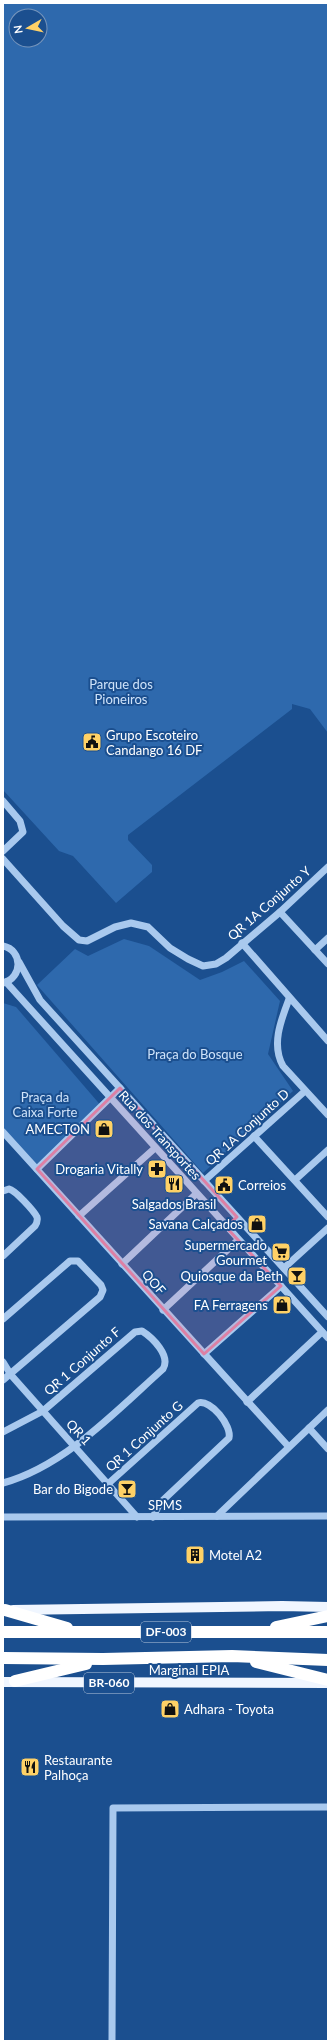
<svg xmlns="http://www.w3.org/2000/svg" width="331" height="2044" font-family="Lato,sans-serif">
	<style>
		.green { fill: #2e69ad; fill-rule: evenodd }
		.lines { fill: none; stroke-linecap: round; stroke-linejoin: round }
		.minor { stroke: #a9c9ee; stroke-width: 7 }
		.major { stroke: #f0f6ff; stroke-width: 10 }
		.highway { stroke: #fff; stroke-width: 12 }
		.marked { fill: #dd80a5; fill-opacity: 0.2; stroke: #dd80a5; stroke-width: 3; stroke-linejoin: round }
		.labels { text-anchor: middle; stroke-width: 4; stroke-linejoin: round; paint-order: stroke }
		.shield { fill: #1b4f8f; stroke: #bbcadd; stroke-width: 1 }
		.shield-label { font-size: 12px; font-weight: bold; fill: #fff }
		.park-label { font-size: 13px; fill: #cfe3fa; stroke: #1b4f8f }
		.poi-label { font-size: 13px; fill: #fff; stroke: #1b4f8f; text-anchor: end }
		.street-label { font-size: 13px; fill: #fff; stroke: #1b4f8f }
	</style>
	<rect width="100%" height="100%" fill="#1b4f8f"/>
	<g class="green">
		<path d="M3,3H328V733L310,709L292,704V709L128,835V840L152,865V872L116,903L73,856L59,851L3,790ZM16,16H40V40H16Z"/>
		<polygon points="124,939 149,946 200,980 222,972 244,961 280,1001 268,1054 293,1091 203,1173 37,985 75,949 88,956"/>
		<polygon points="3,1003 16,1007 103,1108 40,1169 3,1129"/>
	</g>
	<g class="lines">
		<g class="minor">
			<polyline points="3,801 20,821 23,832 3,851"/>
			<polyline points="3,859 63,926 79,940 87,941 115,927 131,923 148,927 170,948 188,959 203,966 216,964 226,958 280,912 328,867"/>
			<polyline points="280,912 328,964"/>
			<polyline points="242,943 328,1041"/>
			<path d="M3,946C23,950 23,978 3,983"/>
			<polyline points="315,950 328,938"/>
			<polyline points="19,962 40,1000 328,1317"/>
			<polyline points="6,982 328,1338"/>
			<path d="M289,999C281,1020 271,1045 283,1066L328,1115"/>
			<polyline points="3,1132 288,1446"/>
			<polyline points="254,1136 328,1217"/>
			<polyline points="37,1169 120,1088"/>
			<polyline points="295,1180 328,1150"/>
			<polyline points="204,1181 305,1091"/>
			<path d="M3,1191L9,1189C15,1190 34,1211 37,1217C38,1221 37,1223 35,1226L3,1256"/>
			<polyline points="79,1216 155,1148"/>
			<polyline points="122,1264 196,1194"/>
			<polyline points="284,1268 328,1228"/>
			<polyline points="163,1310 238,1240"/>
			<polyline points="3,1319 70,1261 78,1261 101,1285 103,1290 100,1297 3,1380"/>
			<polyline points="204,1354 281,1286"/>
			<polyline points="3,1362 11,1375 137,1517"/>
			<polyline points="247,1402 322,1332"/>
			<polyline points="309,1428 328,1449"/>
			<path d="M3,1432L43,1411L135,1332L142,1331C153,1338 171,1356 163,1369C116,1411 65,1466 3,1483"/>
			<path d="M109,1483L198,1403C211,1399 232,1426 229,1438L160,1503L153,1517"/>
			<polyline points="217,1516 328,1410"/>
			<polyline points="3,1517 328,1516"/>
			<polyline points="112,2041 113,1808 328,1807"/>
		</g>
		<g class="major">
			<polyline points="13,1610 282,1606 328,1607"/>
			<polyline points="3,1682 327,1683"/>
		</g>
		<g class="highway">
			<polyline points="5,1610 67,1628"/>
			<polyline points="276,1627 328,1616"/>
			<polyline points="3,1632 328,1632"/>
			<polyline points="3,1658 103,1659 232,1656 328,1660"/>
			<polyline points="256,1662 328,1680"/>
			<polyline points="15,1681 86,1664"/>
		</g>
	</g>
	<path class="marked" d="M120,1088L237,1217L226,1227L281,1286L204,1354L37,1169Z"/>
	<defs>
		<symbol id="civic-square" viewBox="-11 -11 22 22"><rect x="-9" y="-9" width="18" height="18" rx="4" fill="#ffd166" stroke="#1b4f8f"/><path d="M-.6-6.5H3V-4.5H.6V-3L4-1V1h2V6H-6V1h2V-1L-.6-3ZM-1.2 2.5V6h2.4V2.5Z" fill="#111"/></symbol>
		<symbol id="shop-square" viewBox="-11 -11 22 22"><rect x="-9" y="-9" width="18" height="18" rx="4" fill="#ffd166" stroke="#1b4f8f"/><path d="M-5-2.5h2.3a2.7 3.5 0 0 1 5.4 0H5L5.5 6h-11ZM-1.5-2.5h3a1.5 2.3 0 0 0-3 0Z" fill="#111"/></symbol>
		<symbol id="pharmacy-square" viewBox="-11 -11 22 22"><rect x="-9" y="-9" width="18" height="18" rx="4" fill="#ffd166" stroke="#1b4f8f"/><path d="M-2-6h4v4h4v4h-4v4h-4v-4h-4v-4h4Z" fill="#111"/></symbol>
		<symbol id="restaurant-square" viewBox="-11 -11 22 22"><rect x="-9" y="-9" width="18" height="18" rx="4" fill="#ffd166" stroke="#1b4f8f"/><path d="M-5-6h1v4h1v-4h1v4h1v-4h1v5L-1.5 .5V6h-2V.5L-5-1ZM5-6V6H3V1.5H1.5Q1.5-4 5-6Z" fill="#111"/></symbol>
		<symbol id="supermarket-square" viewBox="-11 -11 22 22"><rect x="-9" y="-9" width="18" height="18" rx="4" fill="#ffd166" stroke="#1b4f8f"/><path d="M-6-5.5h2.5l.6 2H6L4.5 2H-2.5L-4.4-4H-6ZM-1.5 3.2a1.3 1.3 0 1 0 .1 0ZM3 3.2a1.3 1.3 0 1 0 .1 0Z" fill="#111"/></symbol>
		<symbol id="bar-square" viewBox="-11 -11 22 22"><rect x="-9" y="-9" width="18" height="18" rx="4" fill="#ffd166" stroke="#1b4f8f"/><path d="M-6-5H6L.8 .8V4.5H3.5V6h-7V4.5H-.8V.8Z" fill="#111"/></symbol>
		<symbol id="building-square" viewBox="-11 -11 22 22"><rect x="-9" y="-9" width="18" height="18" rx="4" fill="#ffd166" stroke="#1b4f8f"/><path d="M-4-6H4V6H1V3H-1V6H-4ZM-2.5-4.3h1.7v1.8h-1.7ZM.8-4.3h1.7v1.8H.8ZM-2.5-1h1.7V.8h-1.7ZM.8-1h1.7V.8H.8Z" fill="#111"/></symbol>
	</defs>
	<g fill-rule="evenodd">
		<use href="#civic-square" x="81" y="731" width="22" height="22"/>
		<use href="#shop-square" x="93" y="1118" width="22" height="22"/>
		<use href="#pharmacy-square" x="146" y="1158" width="22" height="22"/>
		<use href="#restaurant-square" x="163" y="1173" width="22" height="22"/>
		<use href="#civic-square" x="213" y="1174" width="22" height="22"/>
		<use href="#shop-square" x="246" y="1213" width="22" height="22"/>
		<use href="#supermarket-square" x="270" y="1241" width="22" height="22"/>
		<use href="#bar-square" x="286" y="1265" width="22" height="22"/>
		<use href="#shop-square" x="271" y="1294" width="22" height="22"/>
		<use href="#bar-square" x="116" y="1478" width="22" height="22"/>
		<use href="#building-square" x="184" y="1544" width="22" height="22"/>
		<use href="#shop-square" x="159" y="1698" width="22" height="22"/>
		<use href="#restaurant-square" x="19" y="1756" width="22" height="22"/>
	</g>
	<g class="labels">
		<g class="shield">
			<rect x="141" y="1622" width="50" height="20" rx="3"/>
			<rect x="84" y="1673" width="50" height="20" rx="3"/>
		</g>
		<g class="shield-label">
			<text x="166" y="1636">DF-003</text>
			<text x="109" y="1687">BR-060</text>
		</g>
		<g class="park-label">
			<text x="121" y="689">Parque dos<tspan x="121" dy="15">Pioneiros</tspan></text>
			<text x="195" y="1059">Praça do Bosque</text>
			<text x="45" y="1102">Praça da<tspan x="45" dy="15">Caixa Forte</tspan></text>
		</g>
		<g class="poi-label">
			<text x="106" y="740" text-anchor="start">Grupo Escoteiro<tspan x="106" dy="15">Candango 16 DF</tspan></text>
			<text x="90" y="1134">AMECTON</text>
			<text x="143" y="1174">Drogaria Vitally</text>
			<text x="238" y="1190" text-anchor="start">Correios</text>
			<text x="174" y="1209" text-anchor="middle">Salgados Brasil</text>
			<text x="243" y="1229">Savana Calçados</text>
			<text x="267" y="1250">Supermercado<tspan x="267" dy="15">Gourmet</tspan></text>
			<text x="283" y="1281">Quiosque da Beth</text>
			<text x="268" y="1310">FA Ferragens</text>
			<text x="113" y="1494">Bar do Bigode</text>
			<text x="209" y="1560" text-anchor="start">Motel A2</text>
			<text x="184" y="1714" text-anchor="start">Adhara - Toyota</text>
			<text x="44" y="1765" text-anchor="start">Restaurante<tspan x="44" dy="15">Palhoça</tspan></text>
		</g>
		<g class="street-label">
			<text transform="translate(269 903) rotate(-41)" y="5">QR 1A Conjunto Y</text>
			<text transform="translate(247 1127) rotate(-42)" y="5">QR 1A Conjunto D</text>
			<text transform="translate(160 1135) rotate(48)" y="5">Rua dos Transportes</text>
			<text transform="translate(154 1282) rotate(49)" y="5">QOF</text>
			<text transform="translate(82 1361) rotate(-41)" y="5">QR 1 Conjunto F</text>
			<text transform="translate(79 1432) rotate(47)" y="5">QR 1</text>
			<text transform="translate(144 1436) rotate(-42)" y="5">QR 1 Conjunto G</text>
			<text x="165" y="1510">SPMS</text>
			<text x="189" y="1675">Marginal EPIA</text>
		</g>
	</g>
	<rect width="331" height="2044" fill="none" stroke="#ffffff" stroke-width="8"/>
	<g transform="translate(28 28) rotate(261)"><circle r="19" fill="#1b4f8f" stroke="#7695bc"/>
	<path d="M0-3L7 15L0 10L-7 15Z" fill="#ffd166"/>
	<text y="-6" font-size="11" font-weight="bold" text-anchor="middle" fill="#ffffff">N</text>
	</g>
</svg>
